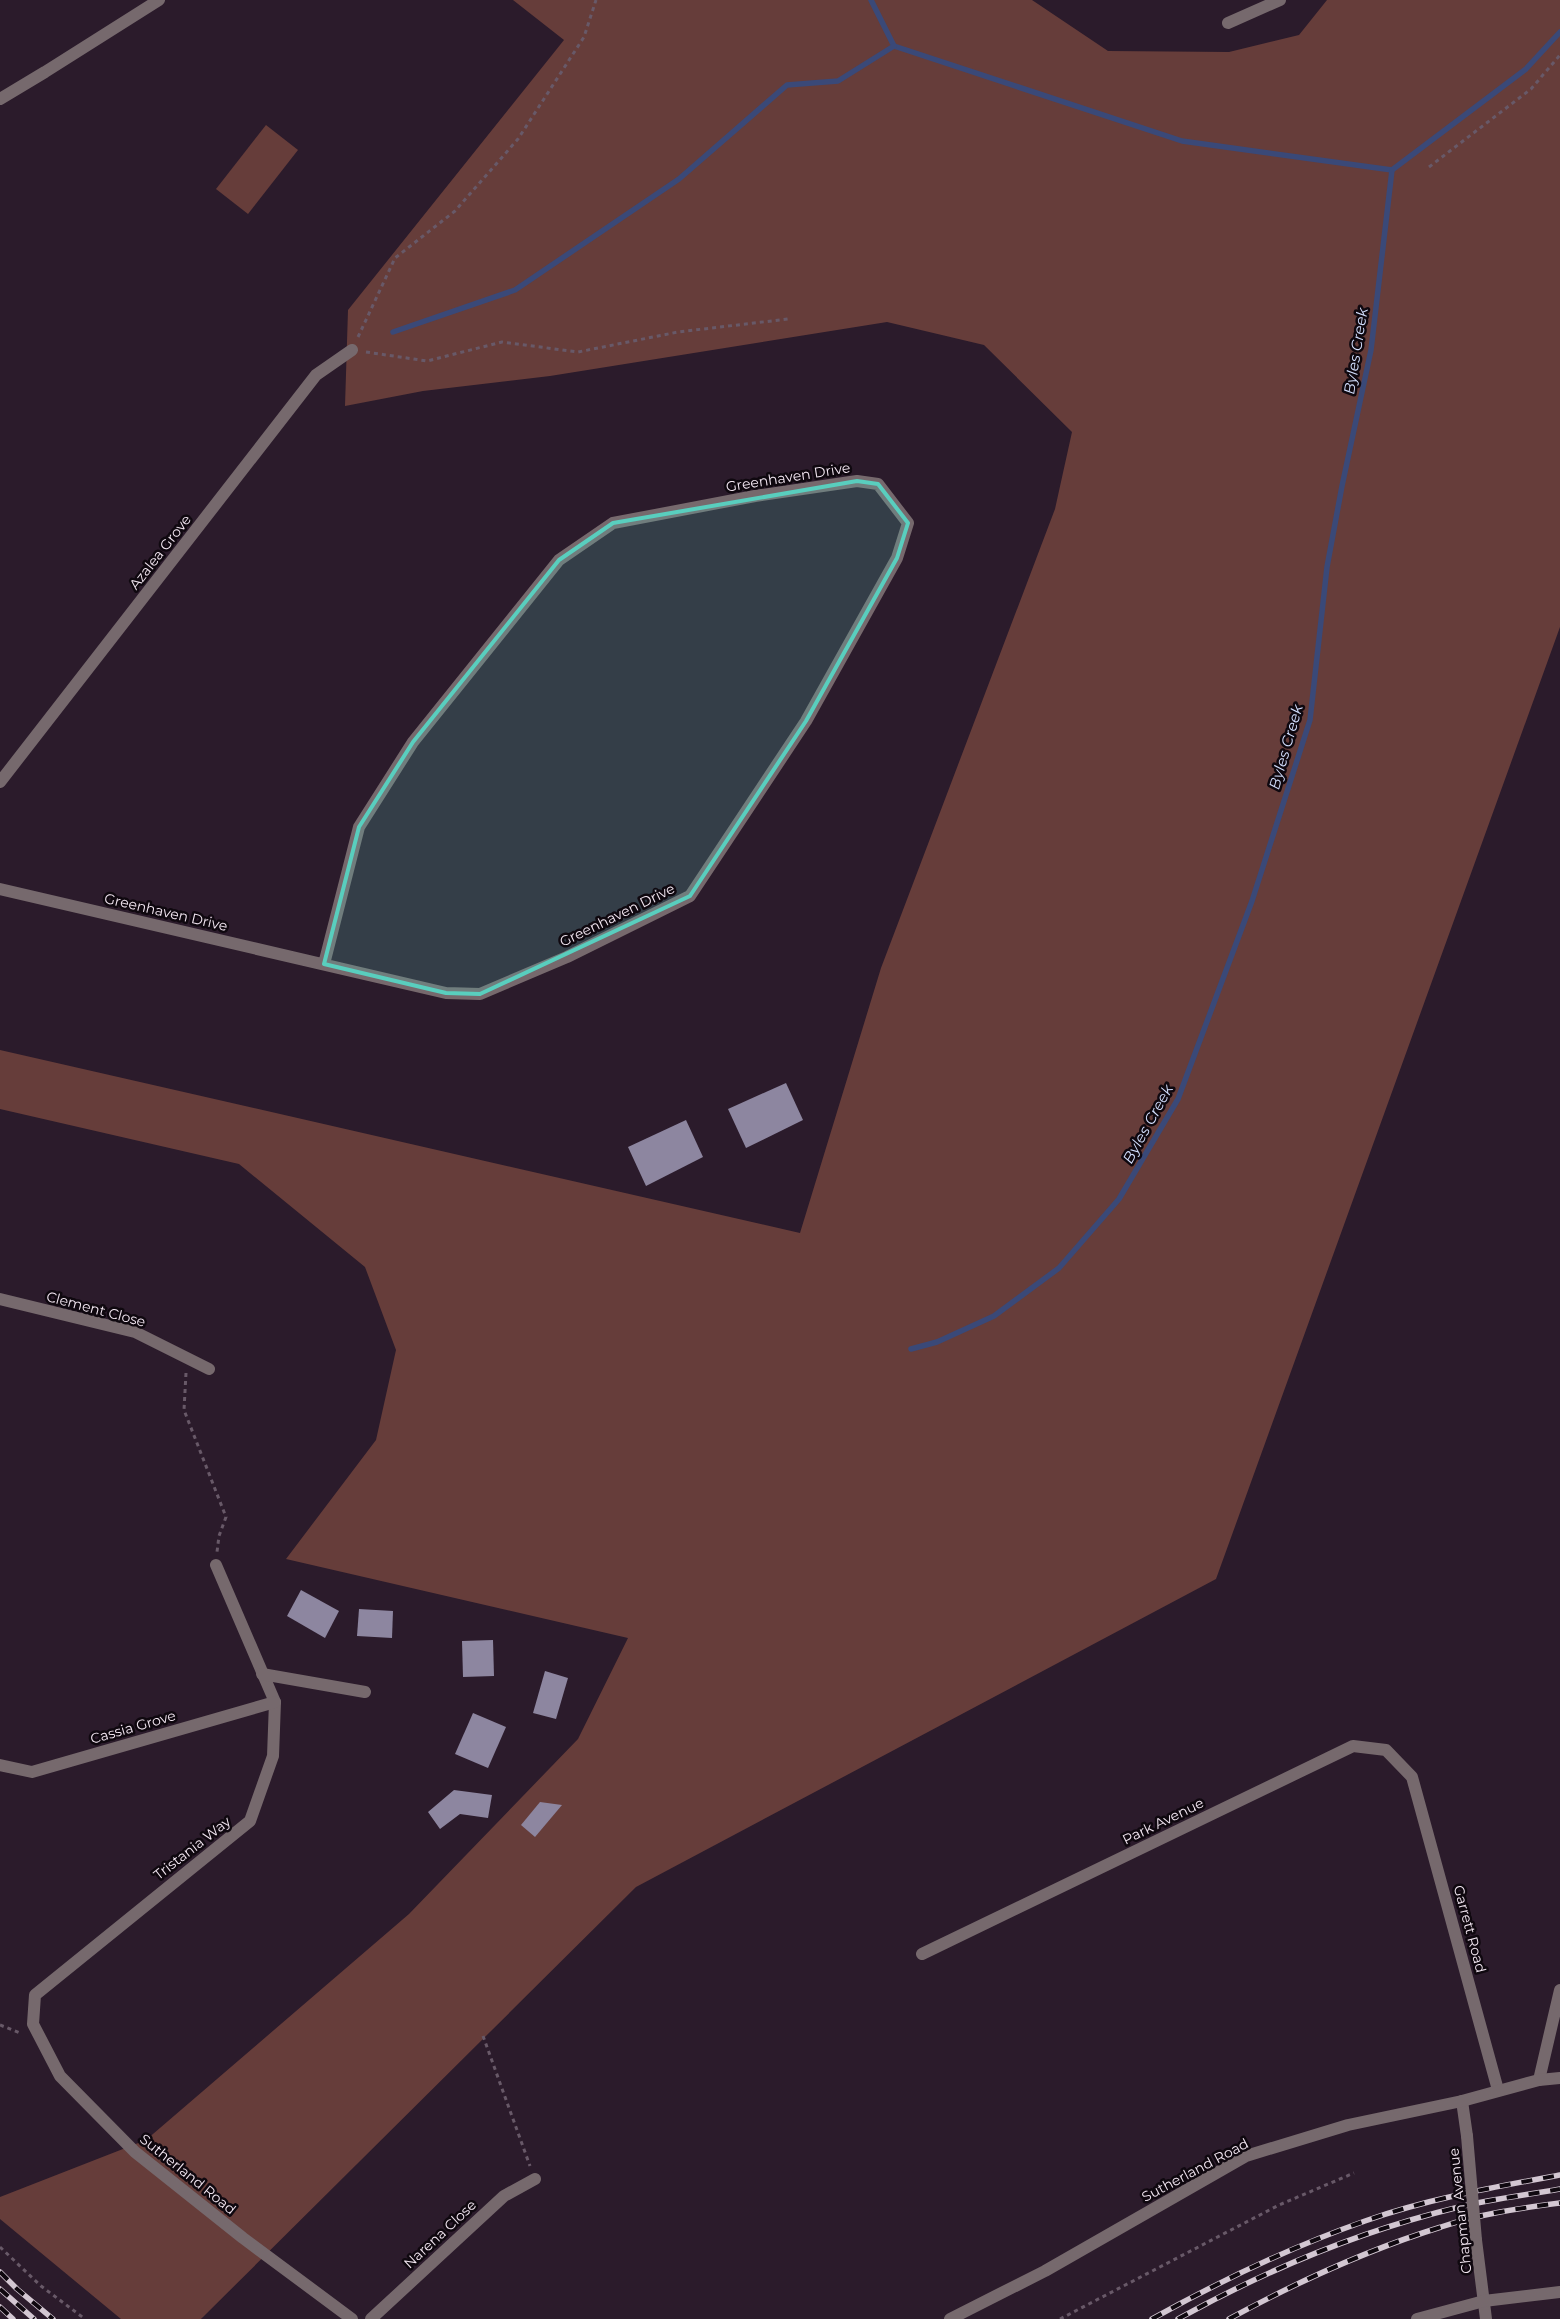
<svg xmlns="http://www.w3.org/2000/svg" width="1560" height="2319" font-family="Montserrat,sans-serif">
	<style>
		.green { fill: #663d3a }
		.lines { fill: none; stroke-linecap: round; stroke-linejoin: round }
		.stream { stroke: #3a4978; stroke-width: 5.5 }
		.building { fill: #8d86a0 }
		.path { stroke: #685968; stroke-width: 3; stroke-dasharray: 4 4; stroke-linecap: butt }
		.minor { stroke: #76696d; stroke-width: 12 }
		.rail-casing { stroke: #d3c7d2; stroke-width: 5.5 }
		.rail { stroke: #0f080f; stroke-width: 4; stroke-dasharray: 11; stroke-linecap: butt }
		.minor-bridge { stroke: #76696d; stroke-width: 12 }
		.marked { fill: #59cebe; fill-opacity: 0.2; stroke: #59cebe; stroke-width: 4; stroke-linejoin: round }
		.labels { text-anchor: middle; stroke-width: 5; stroke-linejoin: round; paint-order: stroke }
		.street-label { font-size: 14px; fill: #f4e8f3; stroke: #0f080f }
		.water-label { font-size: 15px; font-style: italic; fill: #d3dffe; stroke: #0f080f }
	</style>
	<rect width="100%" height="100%" fill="#2b1b2b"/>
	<g class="green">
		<polygon points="513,0 1032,0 1108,51 1229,52 1299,35 1327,0 1560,0 1560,627 1216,1579 636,1887 201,2319 121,2319 0,2219 0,2197 146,2140 409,1914 578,1739 628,1638 286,1559 376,1440 396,1350 365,1267 239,1164 0,1109 0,1050 800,1233 881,968 1055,509 1072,432 984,345 887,322 550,376 423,391 345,406 348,310 564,40"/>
		<polygon points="266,125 298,150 248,214 216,189"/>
	</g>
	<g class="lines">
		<g class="stream">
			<polyline points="871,0 894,46 1182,141 1392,170"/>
			<polyline points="393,332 515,290 679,179 787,85 838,81 894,46"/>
			<polyline points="911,1349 937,1342 994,1316 1059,1268 1119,1199 1178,1099 1252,901 1310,720 1327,567 1342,486 1371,350 1392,170 1526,69 1560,32"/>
		</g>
	</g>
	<g class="building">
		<polygon points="786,1083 803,1120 746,1148 728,1109"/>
		<polygon points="686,1120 703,1157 646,1186 628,1147"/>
		<polygon points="301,1590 339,1611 325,1638 287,1616"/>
		<polygon points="359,1609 393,1611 392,1638 357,1636"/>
		<polygon points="493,1640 494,1676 463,1677 462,1641"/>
		<polygon points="545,1671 568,1678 556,1719 533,1713"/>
		<polygon points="473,1713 506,1727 488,1768 455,1754"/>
		<polygon points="454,1790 492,1795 488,1818 460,1814 440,1829 428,1812"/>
		<polygon points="540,1802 562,1805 535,1837 521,1825"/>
	</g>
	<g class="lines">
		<g class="path">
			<polyline points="1429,167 1531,89 1560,55"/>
			<polyline points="358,337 395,258 455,211 518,139 584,37 596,0"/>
			<polyline points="366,352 427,361 502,342 578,352 678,332 788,319"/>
			<polyline points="186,1373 184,1410 226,1517 219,1536 217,1552"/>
			<polyline points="0,2025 20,2033"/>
			<polyline points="483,2036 530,2166"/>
			<polyline points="0,2247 41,2286 85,2319"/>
			<polyline points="1060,2319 1279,2205 1354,2173"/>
		</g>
		<g class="minor">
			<polyline points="1228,23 1280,0"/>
			<polyline points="0,99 45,72 159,0"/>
			<polyline points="0,782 316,375 352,350"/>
			<polyline points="0,889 446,993 480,994 567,957 690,896 806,721 897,558 908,523 878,484 857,481 755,496 613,523 559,560 413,742 359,827 324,964"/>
			<polyline points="0,1299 135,1332 209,1369"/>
			<polyline points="216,1565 275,1702 273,1756 250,1821 35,1995 33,2024 60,2076 135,2152 243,2238 352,2319"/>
			<polyline points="262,1674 365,1692"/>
			<polyline points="0,1765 32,1772 275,1702"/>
			<polyline points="922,1954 1353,1746 1386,1750 1412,1777 1498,2090"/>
			<polyline points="1539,2080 1560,1990"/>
			<polyline points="1462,2101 1467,2136"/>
			<polyline points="1476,2240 1486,2319"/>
			<polyline points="371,2319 504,2196 535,2179"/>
			<polyline points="950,2319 1045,2271 1246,2156 1348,2125 1462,2101 1539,2080 1560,2078"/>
			<polyline points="1417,2319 1484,2301 1560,2292"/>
		</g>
		<defs>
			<g id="rail">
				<polyline points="0,2272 17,2289 53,2319"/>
				<polyline points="0,2289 34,2319"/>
				<polyline points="0,2307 13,2319"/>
				<path d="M1152,2319C1220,2281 1291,2247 1365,2221C1427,2199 1495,2187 1560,2175"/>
				<path d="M1178,2319C1268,2269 1360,2231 1459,2207C1492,2199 1527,2195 1560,2189"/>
				<path d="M1229,2319C1297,2282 1367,2250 1441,2227C1479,2214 1521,2208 1560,2203"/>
			</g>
		</defs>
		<use href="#rail" class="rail-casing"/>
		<use href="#rail" class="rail"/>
		<polyline class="minor-bridge" points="1467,2136 1476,2240"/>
	</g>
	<path class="marked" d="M857,481L878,484L908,523L897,558L806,721L690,896L480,994L446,993L324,964L359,827L413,742L559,560L613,523Z"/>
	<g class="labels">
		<g class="street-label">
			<text transform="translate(788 477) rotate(-9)" y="5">Greenhaven Drive</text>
			<text transform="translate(160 552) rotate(-52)" y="5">Azalea Grove</text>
			<text transform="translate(166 912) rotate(13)" y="5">Greenhaven Drive</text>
			<text transform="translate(617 915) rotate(-26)" y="5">Greenhaven Drive</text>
			<text transform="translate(96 1309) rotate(15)" y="5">Clement Close</text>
			<text transform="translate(133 1727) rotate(-16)" y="5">Cassia Grove</text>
			<text transform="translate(1163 1821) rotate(-26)" y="5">Park Avenue</text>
			<text transform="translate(192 1848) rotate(-38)" y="5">Tristania Way</text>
			<text transform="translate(1470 1929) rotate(75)" y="5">Garrett Road</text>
			<text transform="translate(1195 2170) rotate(-28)" y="5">Sutherland Road</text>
			<text transform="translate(188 2174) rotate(39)" y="5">Sutherland Road</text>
			<text transform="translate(1460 2211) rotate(-96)" y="5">Chapman Avenue</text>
			<text transform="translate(440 2234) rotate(-43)" y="5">Narena Close</text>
		</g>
		<g class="water-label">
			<text transform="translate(1356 351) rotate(-81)" y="5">Byles Creek</text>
			<text transform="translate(1286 747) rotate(-74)" y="5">Byles Creek</text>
			<text transform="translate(1148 1124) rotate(-61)" y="5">Byles Creek</text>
		</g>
	</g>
</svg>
